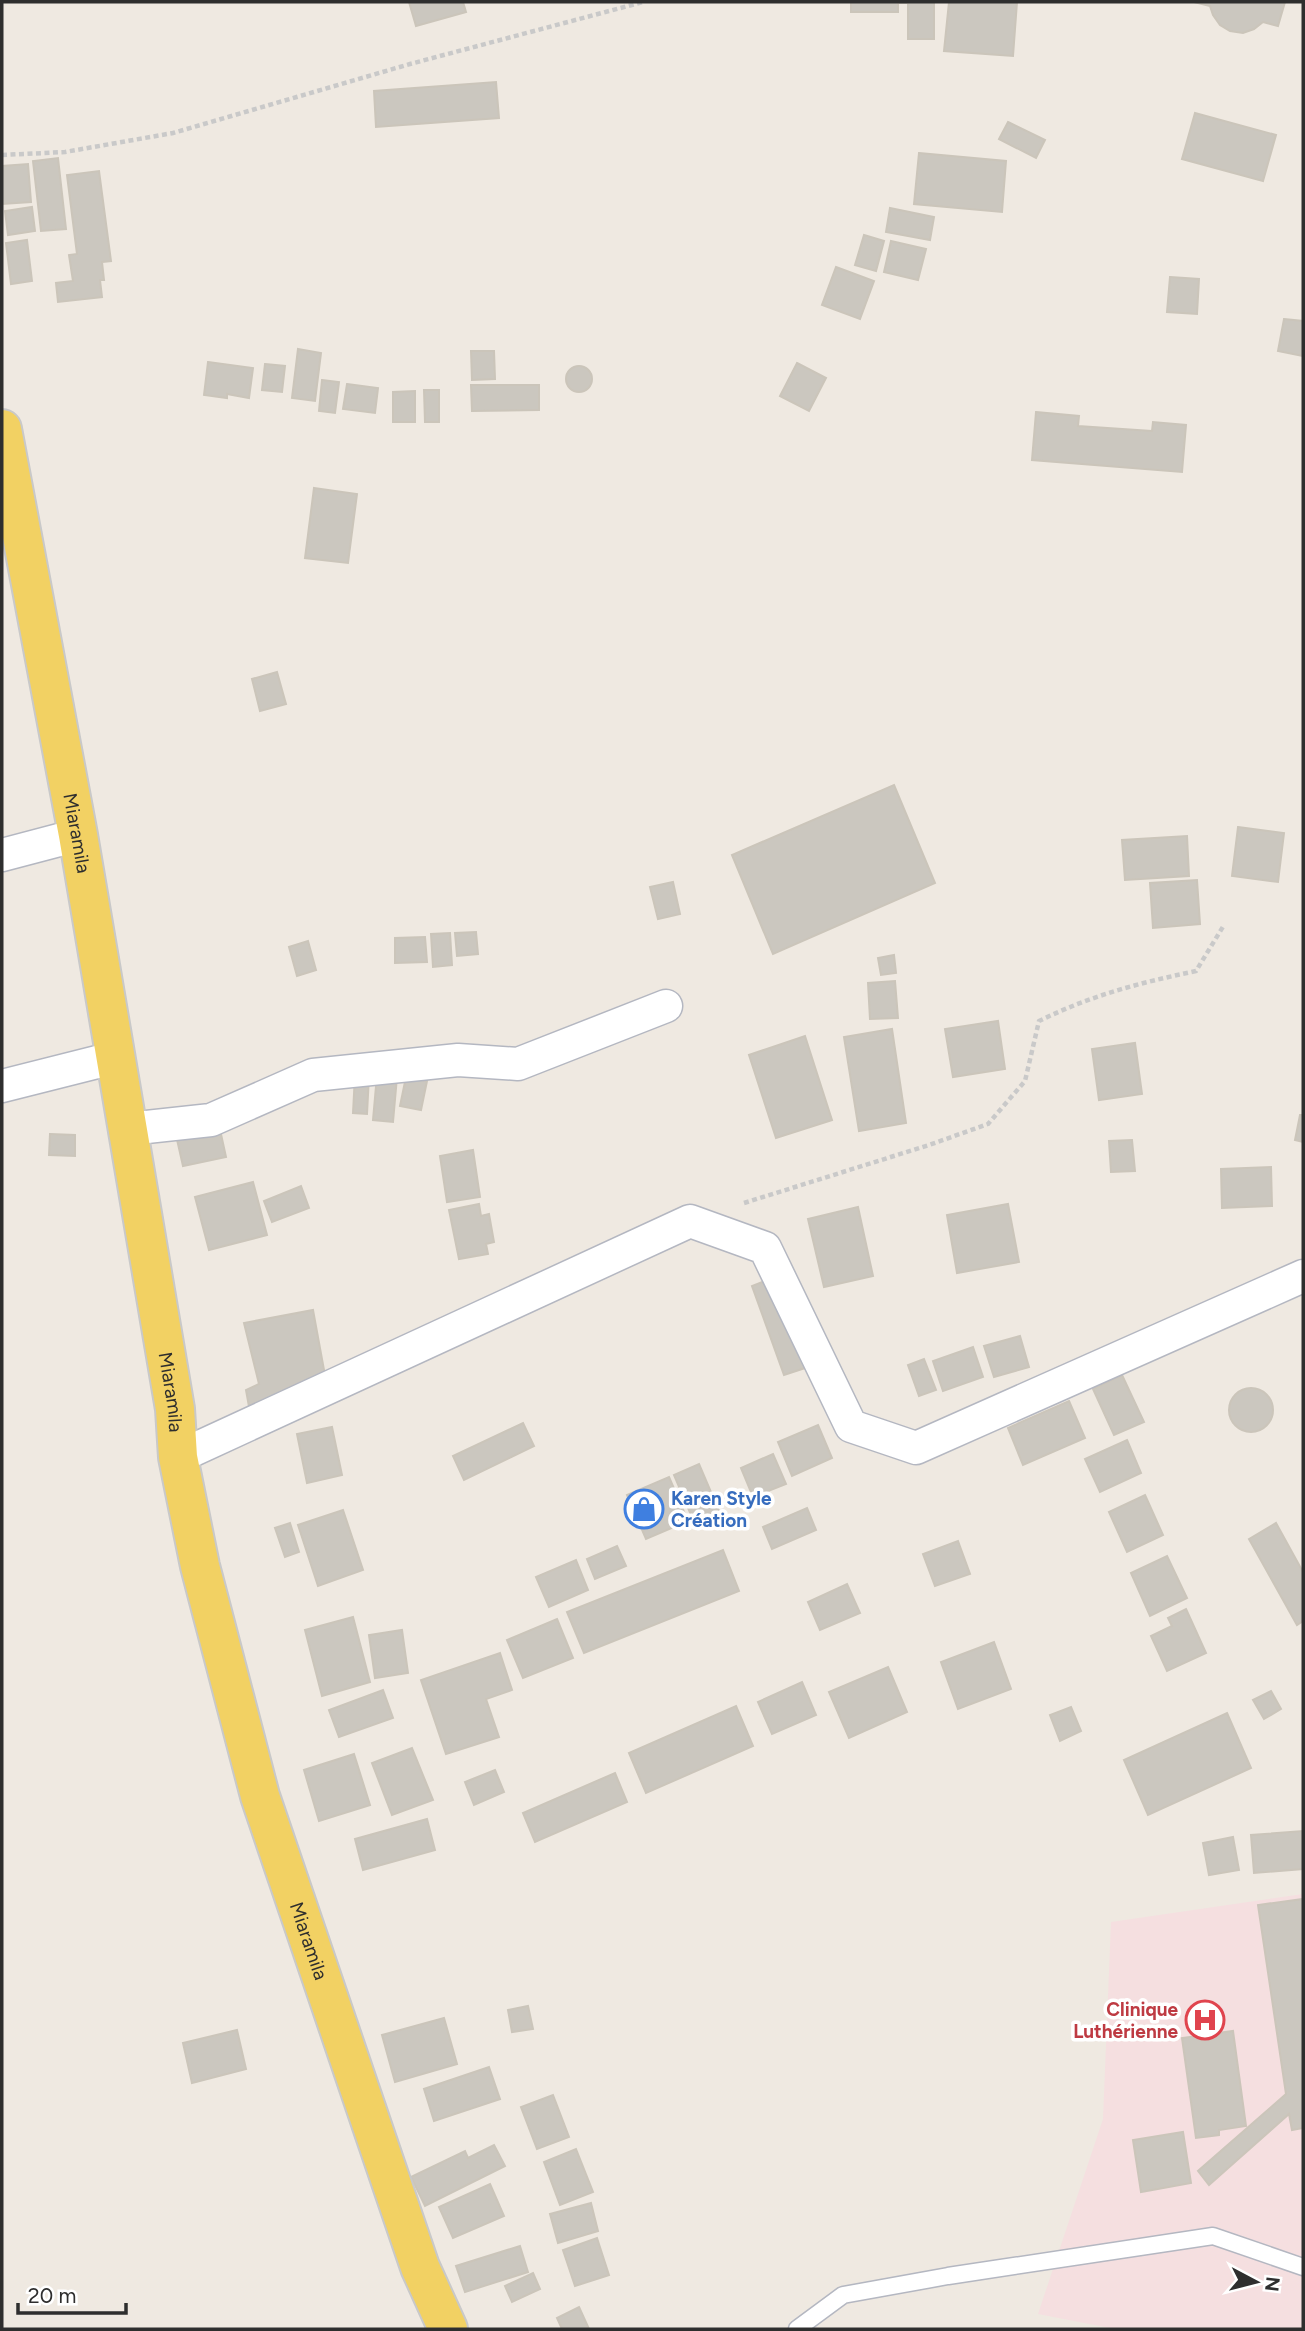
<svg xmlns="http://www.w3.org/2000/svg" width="1305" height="2331" font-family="Figtree,sans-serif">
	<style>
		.medical { fill: #f5dfe0 }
		.building { fill: #cbc7bf; stroke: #cbc5ba; stroke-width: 2 }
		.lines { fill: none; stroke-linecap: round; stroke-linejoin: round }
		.lane-casing { stroke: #b4b7c1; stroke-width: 19 }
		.street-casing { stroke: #b4b7c1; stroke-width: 35 }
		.primary-casing { stroke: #c9c9c9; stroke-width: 42 }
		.path { stroke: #c9c9c9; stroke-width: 4.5; stroke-dasharray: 5 3.5; stroke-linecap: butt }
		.lane { stroke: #fff; stroke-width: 16 }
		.street { stroke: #fff; stroke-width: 32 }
		.primary { stroke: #f2d163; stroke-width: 38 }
		.labels { text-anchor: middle; stroke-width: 7; stroke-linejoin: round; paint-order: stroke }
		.street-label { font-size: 19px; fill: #2e2e2e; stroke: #fff }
		.shop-label { font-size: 19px; font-weight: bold; fill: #366cbe; stroke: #fff; text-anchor: start }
		.health-label { font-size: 19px; font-weight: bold; fill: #be3a42; stroke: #fff; text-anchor: end }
	</style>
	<rect width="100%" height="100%" fill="#efe9e1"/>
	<polygon class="medical" points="1303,1894 1303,2329 1115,2329 1038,2314 1103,2119 1111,1922"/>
	<g class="building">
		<polygon points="409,2 463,2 466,12 416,26"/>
		<polygon points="851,2 934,2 934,39 908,39 908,3 898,3 898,12 851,12"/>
		<polygon points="949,2 1017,2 1013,56 944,51"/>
		<polygon points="1194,2 1285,2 1278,26 1263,22 1254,29 1243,33 1230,31 1220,25 1213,15 1210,6"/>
		<polygon points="496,82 499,118 376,127 374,91"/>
		<polygon points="1195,113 1276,135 1263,181 1182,159"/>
		<polygon points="1008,122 1045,140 1036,158 999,139"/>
		<polygon points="919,153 1006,161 1002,212 914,204"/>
		<polygon points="58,158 66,229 41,231 33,161"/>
		<polygon points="28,164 31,202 2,204 2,166"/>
		<polygon points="99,171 111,261 102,262 104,280 100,280 102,297 58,302 56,283 73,281 69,255 77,254 67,175"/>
		<polygon points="32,207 35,231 8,235 5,211"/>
		<polygon points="890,208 934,217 930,240 886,232"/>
		<polygon points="864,235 884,241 876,271 855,265"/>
		<polygon points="27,240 32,281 11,284 6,243"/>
		<polygon points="891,241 926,249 918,280 884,272"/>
		<polygon points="836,267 874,281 860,319 822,305"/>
		<polygon points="1170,277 1199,279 1197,314 1167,312"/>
		<polygon points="1284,319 1303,321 1303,356 1278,351"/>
		<polygon points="298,349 321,353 315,401 292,398"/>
		<polygon points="471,351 494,351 495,379 472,380"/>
		<polygon points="208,362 253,368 249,398 227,394 227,398 204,395"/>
		<polygon points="797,363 826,378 809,411 780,396"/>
		<polygon points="265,364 285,366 282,392 262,390"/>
		<circle cx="579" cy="379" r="13"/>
		<polygon points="322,380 339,382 335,413 319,411"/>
		<polygon points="347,384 378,388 375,413 343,409"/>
		<polygon points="471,385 539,385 539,410 472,411"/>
		<polygon points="424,390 439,390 439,422 425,422"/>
		<polygon points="415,391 415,422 393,422 393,392"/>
		<polygon points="1036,412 1079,416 1078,426 1152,431 1153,422 1186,425 1182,472 1032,460"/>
		<polygon points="314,488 357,494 348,563 305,558"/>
		<polygon points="277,672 286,704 260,711 252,679"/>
		<polygon points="894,785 935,883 773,954 732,855"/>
		<polygon points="1238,827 1284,833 1278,882 1232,876"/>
		<polygon points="1187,836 1189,876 1125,880 1122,840"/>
		<polygon points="1197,880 1200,924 1153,928 1150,883"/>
		<polygon points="673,882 680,914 658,919 650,887"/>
		<polygon points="476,932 478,954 457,956 455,933"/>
		<polygon points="450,933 452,965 433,967 431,934"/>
		<polygon points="425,937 427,962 395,963 395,938"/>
		<polygon points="308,941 316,970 297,976 289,947"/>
		<polygon points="894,955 896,973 881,975 878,958"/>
		<polygon points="895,981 898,1018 870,1019 868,983"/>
		<polygon points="998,1021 1005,1069 953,1077 945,1029"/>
		<polygon points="892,1029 906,1123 859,1131 844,1037"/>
		<polygon points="805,1036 832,1120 776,1138 749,1055"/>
		<polygon points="1135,1043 1142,1094 1099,1100 1092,1049"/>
		<polygon points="355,1075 369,1076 367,1114 353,1113"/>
		<polygon points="377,1075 397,1077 393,1122 373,1120"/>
		<polygon points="406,1077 427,1081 421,1110 400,1106"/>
		<polygon points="1300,1115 1303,1115 1303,1142 1295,1140"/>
		<polygon points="219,1125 226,1157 183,1166 176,1135"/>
		<polygon points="50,1134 75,1135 75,1156 49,1155"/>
		<polygon points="1132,1140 1135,1171 1111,1172 1109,1141"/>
		<polygon points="473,1150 480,1197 447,1202 440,1156"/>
		<polygon points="1271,1167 1272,1206 1222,1208 1221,1169"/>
		<polygon points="253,1182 267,1235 209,1250 195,1197"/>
		<polygon points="301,1186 309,1208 272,1222 264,1201"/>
		<polygon points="479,1204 481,1216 489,1214 494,1242 486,1244 488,1254 459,1259 449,1210"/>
		<polygon points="1008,1204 1019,1262 957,1273 947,1215"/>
		<polygon points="858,1207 873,1276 824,1287 808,1219"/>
		<polygon points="773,1278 805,1368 784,1375 752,1286"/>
		<polygon points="313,1310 326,1381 250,1412 246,1390 259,1384 244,1323"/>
		<polygon points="1020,1336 1029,1367 994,1377 984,1346"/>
		<polygon points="973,1347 983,1377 943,1391 933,1361"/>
		<polygon points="924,1359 936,1390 919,1396 908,1365"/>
		<polygon points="1122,1375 1144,1422 1114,1435 1093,1389"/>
		<circle cx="1251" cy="1410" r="22"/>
		<polygon points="1069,1401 1085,1438 1023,1465 1008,1428"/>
		<polygon points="523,1423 534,1446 464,1480 453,1456"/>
		<polygon points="818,1425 832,1458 792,1476 778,1442"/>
		<polygon points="332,1427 342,1475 307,1483 297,1434"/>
		<polygon points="1127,1440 1141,1473 1100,1492 1085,1459"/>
		<polygon points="773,1454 786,1484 753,1497 741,1468"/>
		<polygon points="699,1464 722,1518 697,1529 674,1475"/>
		<polygon points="669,1477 688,1521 646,1539 627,1495"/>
		<polygon points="1145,1495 1163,1535 1127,1552 1109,1512"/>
		<polygon points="807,1508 816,1530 772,1549 763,1527"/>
		<polygon points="343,1510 363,1570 318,1586 298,1525"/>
		<polygon points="290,1523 299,1552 285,1557 275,1528"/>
		<polygon points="1276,1523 1303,1572 1303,1621 1297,1625 1249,1539"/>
		<polygon points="958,1541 970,1574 935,1586 923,1554"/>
		<polygon points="617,1546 626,1566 595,1579 587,1559"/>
		<polygon points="723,1550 739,1591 584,1653 567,1612"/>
		<polygon points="1167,1556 1187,1598 1150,1616 1131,1573"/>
		<polygon points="576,1560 588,1590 549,1607 536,1577"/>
		<polygon points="847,1584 860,1613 820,1630 808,1602"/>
		<polygon points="1186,1609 1206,1653 1167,1671 1151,1636 1172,1626 1168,1618"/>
		<polygon points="353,1617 370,1682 322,1696 305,1630"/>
		<polygon points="557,1619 573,1658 523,1678 507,1640"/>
		<polygon points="402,1630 408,1673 375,1678 369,1635"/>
		<polygon points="994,1642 1011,1689 958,1709 941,1662"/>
		<polygon points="500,1653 512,1690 486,1699 499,1737 446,1754 421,1680"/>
		<polygon points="888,1667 907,1712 849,1738 829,1692"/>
		<polygon points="802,1682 816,1715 772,1734 758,1702"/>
		<polygon points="383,1690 393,1718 339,1737 329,1710"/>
		<polygon points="1271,1691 1281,1709 1264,1719 1253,1700"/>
		<polygon points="736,1706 753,1746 646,1793 629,1753"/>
		<polygon points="1071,1707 1081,1731 1060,1741 1050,1715"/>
		<polygon points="1227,1713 1251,1768 1148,1815 1124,1760"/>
		<polygon points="412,1748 433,1800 392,1815 372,1763"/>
		<polygon points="354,1754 370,1805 319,1821 304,1770"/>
		<polygon points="495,1770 504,1792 474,1805 465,1782"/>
		<polygon points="615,1773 627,1802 535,1842 523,1813"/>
		<polygon points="427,1819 435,1850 363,1870 355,1839"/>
		<polygon points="1303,1831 1303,1869 1254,1873 1251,1835"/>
		<polygon points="1233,1837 1239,1870 1209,1875 1203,1843"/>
		<polygon points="1303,1899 1303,2128 1292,2130 1289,2114 1209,2185 1198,2171 1286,2094 1258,1905"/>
		<polygon points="528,2006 533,2029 512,2032 508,2010"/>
		<polygon points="444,2018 457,2064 395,2082 382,2035"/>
		<polygon points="237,2030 246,2069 192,2083 183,2043"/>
		<polygon points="1233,2031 1246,2126 1219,2130 1219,2135 1196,2138 1182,2038"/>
		<polygon points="489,2067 500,2099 434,2121 424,2089"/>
		<polygon points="553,2095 569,2137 537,2149 521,2107"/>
		<polygon points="1183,2132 1191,2183 1141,2192 1133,2140"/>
		<polygon points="494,2145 505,2166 425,2206 411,2177 465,2151 468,2158"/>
		<polygon points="576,2149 593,2192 560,2205 544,2162"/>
		<polygon points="490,2184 504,2216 453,2238 439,2207"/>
		<polygon points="591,2203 598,2231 558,2243 550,2214"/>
		<polygon points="597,2238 609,2275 575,2286 563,2250"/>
		<polygon points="520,2246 528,2272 465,2292 456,2266"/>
		<polygon points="533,2273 540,2289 512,2302 505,2286"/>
		<polygon points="579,2307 589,2329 562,2329 557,2318"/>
	</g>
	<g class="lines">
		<defs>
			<polyline id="lane" points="797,2329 843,2295 948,2276 1213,2236 1303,2267"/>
			<g id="street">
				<polyline points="2,855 78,835"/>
				<polyline points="2,1086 117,1057"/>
				<polyline points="128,1129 211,1120 313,1075 458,1060 518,1064 666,1006"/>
				<polyline points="178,1457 690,1221 765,1248 851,1426 916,1448 1303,1276"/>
			</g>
			<g id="primary">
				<path id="s1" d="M2,429L78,835L175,1409L178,1457L200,1566L260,1796L420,2267L448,2329"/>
			</g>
		</defs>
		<use href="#lane" class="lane-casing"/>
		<use href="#street" class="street-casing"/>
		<use href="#primary" class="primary-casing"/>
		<g class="path">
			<polyline points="2,155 65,152 173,133 410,64 643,2"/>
			<path d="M744,1203L929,1145L988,1124L1025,1081L1039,1021C1092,995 1139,983 1196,971L1224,925"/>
		</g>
		<use href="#lane" class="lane"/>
		<use href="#street" class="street"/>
		<use href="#primary" class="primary"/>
	</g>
	<defs>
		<symbol id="shop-ring" viewBox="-11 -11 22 22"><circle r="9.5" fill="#fff" stroke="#3f7fe0" stroke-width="1.5"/><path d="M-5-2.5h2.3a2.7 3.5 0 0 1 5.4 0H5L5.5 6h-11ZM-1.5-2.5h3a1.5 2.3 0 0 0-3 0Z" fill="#3f7fe0"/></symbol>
		<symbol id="hospital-ring" viewBox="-11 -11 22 22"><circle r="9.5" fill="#fff" stroke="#e0444e" stroke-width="1.5"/><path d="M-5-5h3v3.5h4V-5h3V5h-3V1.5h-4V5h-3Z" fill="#e0444e"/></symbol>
	</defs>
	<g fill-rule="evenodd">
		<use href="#shop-ring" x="622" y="1487" width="44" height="44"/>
		<use href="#hospital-ring" x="1183" y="1998" width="44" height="44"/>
	</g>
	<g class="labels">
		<g class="street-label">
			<text dy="7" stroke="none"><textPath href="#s1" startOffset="411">Miaramila</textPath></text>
			<text dy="7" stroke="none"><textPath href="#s1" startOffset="978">Miaramila</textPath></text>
			<text dy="7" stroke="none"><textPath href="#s1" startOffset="1545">Miaramila</textPath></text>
		</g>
		<g class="shop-label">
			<text x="671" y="1505">Karen Style<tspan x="671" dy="22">Création</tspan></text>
		</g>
		<g class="health-label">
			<text x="1178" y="2016">Clinique<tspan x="1178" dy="22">Luthérienne</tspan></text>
		</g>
	</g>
	<rect width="1305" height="2331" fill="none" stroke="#2e2e2e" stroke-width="7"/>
	<g transform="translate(1256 2282) rotate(97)" stroke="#ffffff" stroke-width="5" paint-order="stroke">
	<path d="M0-5L12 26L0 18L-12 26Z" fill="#2e2e2e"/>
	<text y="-10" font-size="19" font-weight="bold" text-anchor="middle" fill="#2e2e2e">N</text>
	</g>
	<path d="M18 2303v10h108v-10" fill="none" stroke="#2e2e2e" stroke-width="3.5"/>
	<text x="28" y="2303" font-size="21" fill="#2e2e2e" stroke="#ffffff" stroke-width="5" paint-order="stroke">20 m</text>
</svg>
